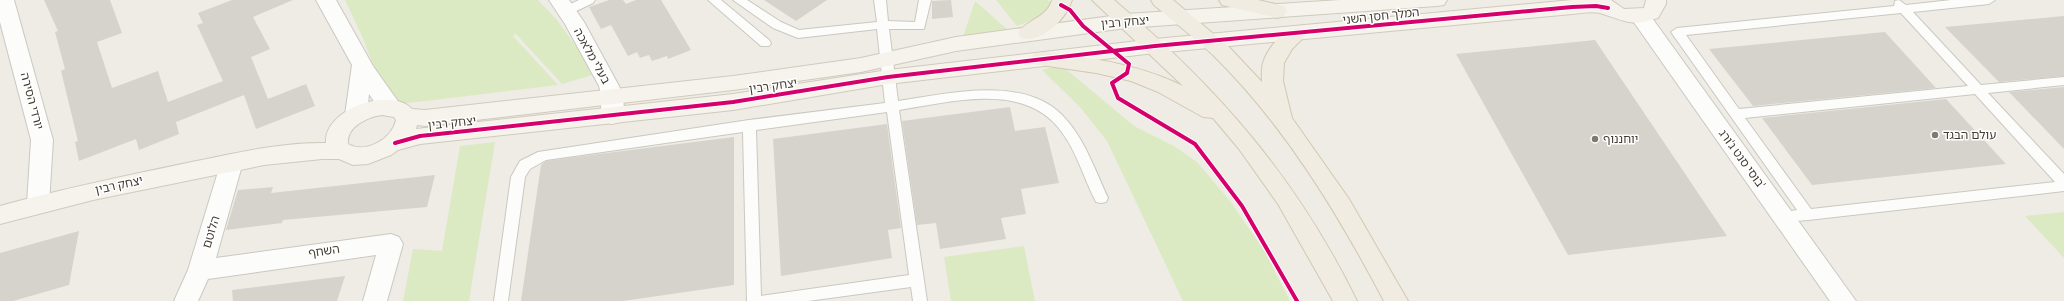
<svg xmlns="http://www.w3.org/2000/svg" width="2064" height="301" font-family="'Roboto Condensed','Noto Sans Hebrew',sans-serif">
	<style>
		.green { fill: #dbeac3 }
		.building { fill: #d6d3cc }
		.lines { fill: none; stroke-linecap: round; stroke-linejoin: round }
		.lane-casing { stroke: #cac8c1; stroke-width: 2 }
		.street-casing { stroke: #cac8c1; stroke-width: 2 }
		.secondary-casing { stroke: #cfcabd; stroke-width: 2 }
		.primary-casing { stroke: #d1c8b1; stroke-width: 2 }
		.lane { fill: #fcfcfb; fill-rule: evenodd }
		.street { fill: #fcfcfb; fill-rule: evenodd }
		.secondary { fill: #f6f3ec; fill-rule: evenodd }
		.primary { fill: #f0ece1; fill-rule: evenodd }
		.cycleway-casing { stroke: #fff; stroke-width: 6 }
		.cycleway { stroke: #d6006c; stroke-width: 4 }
		.poi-dot { fill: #7f7a71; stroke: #fff; stroke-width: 1.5 }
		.labels { text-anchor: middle; stroke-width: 3; stroke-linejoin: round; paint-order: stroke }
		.street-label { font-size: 12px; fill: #433c32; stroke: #fff }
		.poi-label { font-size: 12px; fill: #433c32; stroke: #fff; text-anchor: start }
	</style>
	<rect width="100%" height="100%" fill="#eeece5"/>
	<g class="green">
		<polygon points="345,0 538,0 557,20 596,74 562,84 516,34 513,36 558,85 426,101 406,103 386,97 361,34"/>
		<polygon points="996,0 1048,0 1051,3 1042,16 1017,26"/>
		<polygon points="975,1 1008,30 963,37"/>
		<polygon points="1061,65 1134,126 1174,146 1197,162 1230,201 1265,252 1290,301 1183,301 1107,141 1080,107 1042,70"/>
		<polygon points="495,142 469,301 403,301 413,249 442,251 460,146"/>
		<polygon points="2064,212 2064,258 2025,216"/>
		<polygon points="1024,246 1035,301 951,301 944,257"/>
	</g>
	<g class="building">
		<polygon points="44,0 110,0 122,33 97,42 112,88 158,71 168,102 223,81 197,25 203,23 198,13 232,0 293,0 253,17 270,49 251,57 268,99 306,84 315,106 256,129 244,95 176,122 179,134 139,150 136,139 79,161 75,142 78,141 61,71 65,69 55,32 58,31"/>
		<polygon points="609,0 623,0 626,4 636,0 661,0 691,50 668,59 667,56 652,61 649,55 640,58 637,52 628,56 611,25 601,29 589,7"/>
		<polygon points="764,0 827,0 796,21"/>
		<polygon points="951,0 953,17 932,19 932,1"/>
		<polygon points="2064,16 2064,76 1999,82 1945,27"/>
		<polygon points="1885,32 1936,88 1753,106 1709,49"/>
		<polygon points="1595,40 1727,236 1568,255 1456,54"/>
		<polygon points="2064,87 2064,149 2009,92"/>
		<polygon points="1946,99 2006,164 1812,185 1762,118"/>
		<polygon points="1010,107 1015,131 1045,127 1059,183 1021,189 1026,214 1001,218 1006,239 940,249 936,223 917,225 902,121"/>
		<polygon points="887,124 901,228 888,230 892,258 781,276 773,139"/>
		<polygon points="734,137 734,285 623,301 521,301 541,165 546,161 583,156"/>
		<polygon points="435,175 427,207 283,220 282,223 226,230 238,190 273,187 271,193"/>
		<polygon points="79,231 69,285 13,301 0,301 0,253"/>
		<polygon points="345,276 337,301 233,301 232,290"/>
	</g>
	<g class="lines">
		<defs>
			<g id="lane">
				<polygon points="579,0 595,0 593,3 570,14 562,14 560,11 562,8"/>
				<polygon points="708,0 721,0 769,40 771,43 769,46 761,46"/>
				<path d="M733,0H747L781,22L799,30L877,22L874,0H886L888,21L915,22L919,0H931L924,29H889L898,101C946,94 1023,75 1062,115C1084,137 1095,170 1108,198L1106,202L1101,203L1096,202C1084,179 1077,152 1061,131C1024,81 951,102 899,110L927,301H913L911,287L808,301H747L743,132L546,160L530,169L525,177L508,301H494L511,177L520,161L538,152L749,120L885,103L877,29L798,38L773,28ZM887,112L909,275L761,296L756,130Z"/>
				<path d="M1899,0L1906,5L1951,0H1995L1989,4L1913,12L1981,85L2064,77V85L1988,93L2064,174V191L1808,220L1784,222L1779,221L1777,217L1779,213L1797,210L1671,32L1677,28L1894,6L1895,1ZM1901,13L1968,86L1739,109L1686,35ZM1975,94L2055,182L1811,209L1745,118Z"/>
			</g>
			<g id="street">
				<polygon points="0,0 14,0 53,140 49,204 46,210 38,213 30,210 27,204 31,140 0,22"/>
				<path d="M316,0H336L373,66L402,107L399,112C383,117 377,106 369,94L367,115L364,121L356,123L348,121L345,115L352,65Z"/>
				<path d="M549,0H569L584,22L619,86C624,97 626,110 620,122L612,124L604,122C599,112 603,99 599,86L565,24Z"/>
				<polygon points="1640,9 1647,11 1856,301 1830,301 1633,21 1630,16 1633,11"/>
				<polygon points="232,154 240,156 243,162 216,258 391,234 399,237 403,244 387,301 363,301 376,255 208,279 198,301 174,301 188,270 221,162 224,156"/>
			</g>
			<path id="secondary" d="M1340,0H1447L1444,5L1437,6L1126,28L956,51L861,72L733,90L425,126L417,125L416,129L733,94L888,70L1155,39L1572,0H1611L1624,9L1644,8L1646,0H1666V4L1658,18C1630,27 1626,21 1600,13C1592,11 1581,13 1572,14L1155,53L888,84L733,110L420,144L398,150L391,155L368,164L353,165L339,159H322L264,165L93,200L0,224V206C62,189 125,176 187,163C233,154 279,142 326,143C323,109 391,86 412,109L425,110L733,76L861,58L956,37L1126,14ZM382,115L394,117L396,120C392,139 366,154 348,144C346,127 367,117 382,115Z"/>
			<g id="primary">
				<path d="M1052,0H1072C1066,19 1042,44 1021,38L1018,33C1027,19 1047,18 1052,0Z"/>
				<path d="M1092,0H1114C1219,89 1296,177 1357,301H1333L1278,204L1239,149L1213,118L1203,117L1158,92L1131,81L1096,73L1034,64L1031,59L1034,54C1045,51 1056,53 1067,55C1107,60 1147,68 1183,86Z"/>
				<path d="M1151,0H1173L1229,47L1262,82C1262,76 1261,69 1263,63C1268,47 1286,24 1304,29L1307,34L1292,49L1284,63L1283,81L1292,118L1349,199L1408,301H1384C1338,214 1285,126 1214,56C1195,38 1174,22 1154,5Z"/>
				<polygon points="1219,0 1258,0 1284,6 1287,11 1284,16 1277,18 1222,5"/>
			</g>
		</defs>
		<use href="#lane" class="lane-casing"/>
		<use href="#street" class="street-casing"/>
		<use href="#secondary" class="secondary-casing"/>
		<use href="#primary" class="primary-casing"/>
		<use href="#lane" class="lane"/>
		<use href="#street" class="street"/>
		<use href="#secondary" class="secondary"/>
		<use href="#primary" class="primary"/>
		<defs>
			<g id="cycleway">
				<polyline points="1061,5 1070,10 1083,26 1129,64 1127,73 1112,83 1118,98 1195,144 1242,206 1297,301"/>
				<polyline points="395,143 420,136 733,102 888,77 1155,46 1572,7 1596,6 1608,8"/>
			</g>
		</defs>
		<use href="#cycleway" class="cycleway-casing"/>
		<use href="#cycleway" class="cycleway"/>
	</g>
	<g class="poi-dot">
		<circle cx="1935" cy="135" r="4"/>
		<circle cx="1595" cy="139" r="4"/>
	</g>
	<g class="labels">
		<g class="street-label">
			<text transform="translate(1381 16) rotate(-6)" y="4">המלך חסן השני</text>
			<text transform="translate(1125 22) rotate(-5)" y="4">יצחק רבין</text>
			<text transform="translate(592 56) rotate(61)" y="4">בעלי מלאכה</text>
			<text transform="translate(773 86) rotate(-8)" y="4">יצחק רבין</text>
			<text transform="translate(32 101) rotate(75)" y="4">יורדי הסירה</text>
			<text transform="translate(452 123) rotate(-6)" y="4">יצחק רבין</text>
			<text transform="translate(1742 159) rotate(54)" y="4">בוסי סנט ג'ורג'</text>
			<text transform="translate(119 185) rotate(-12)" y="4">יצחק רבין</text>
			<text transform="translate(211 232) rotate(-73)" y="4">הלוטם</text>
			<text transform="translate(324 251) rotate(-8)" y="4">השחף</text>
		</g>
		<g class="poi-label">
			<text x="1943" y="139">עולם הבגד</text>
			<text x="1603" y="143">יוחננוף</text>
		</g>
	</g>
</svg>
